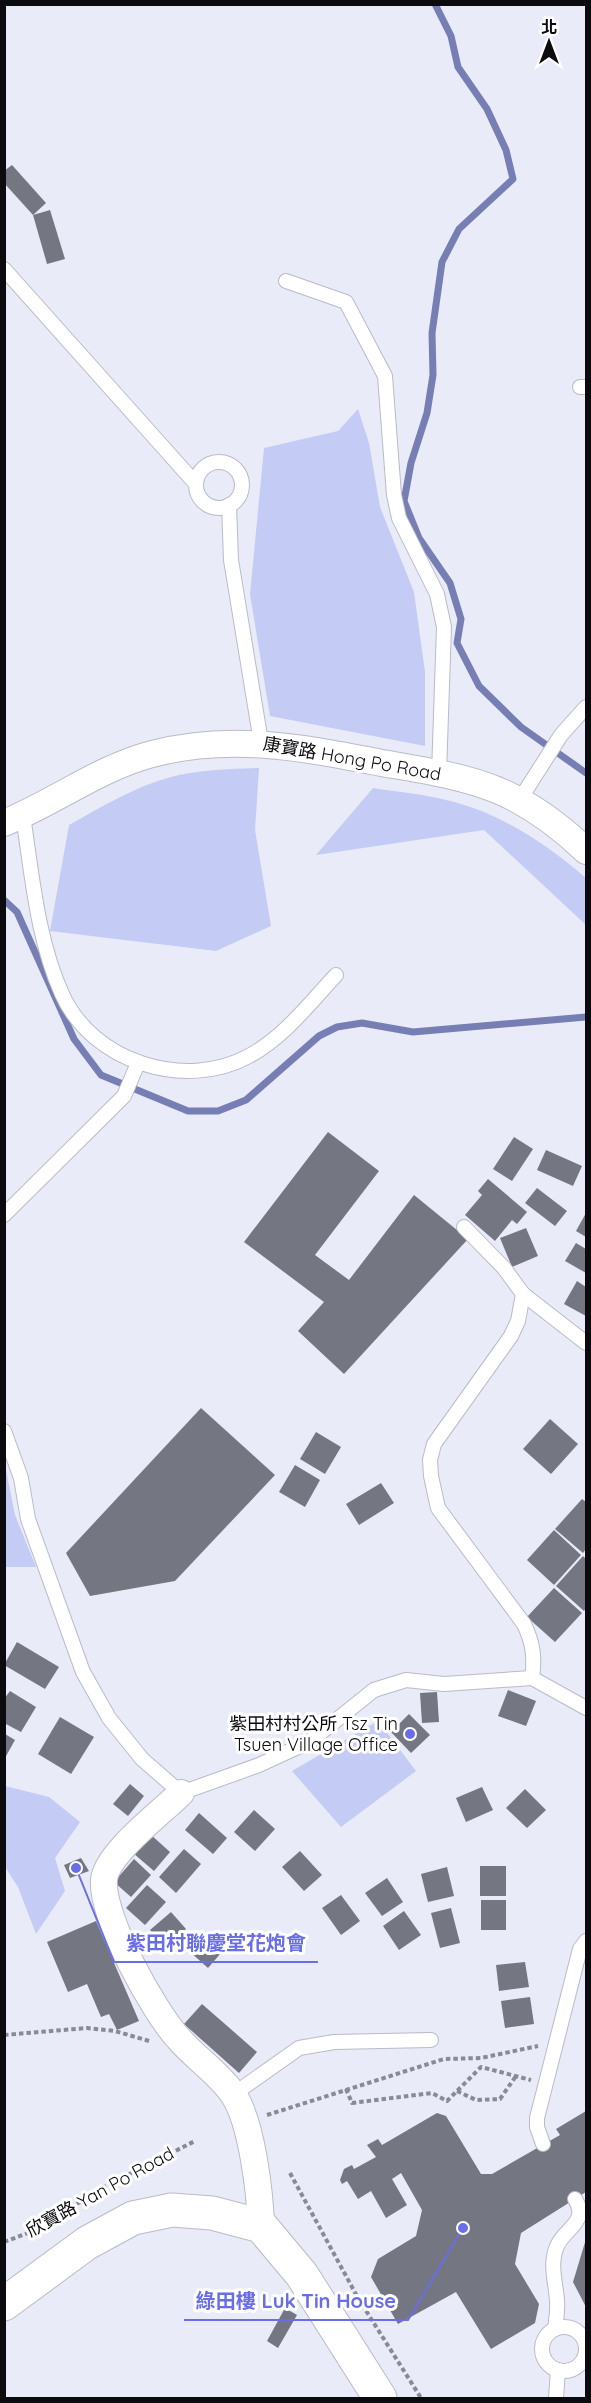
<svg xmlns="http://www.w3.org/2000/svg" width="591" height="2403" font-family="Quicksand,'Noto Sans TC',sans-serif">
	<style>
		.green { fill: #c4cbf5 }
		.lines { fill: none; stroke-linecap: round; stroke-linejoin: round }
		.stream { stroke: #777eb4; stroke-width: 7 }
		.building { fill: #747681 }
		.service-casing { stroke: #b9bbc7; stroke-width: 16 }
		.minor-casing { stroke: #b9bbc7; stroke-width: 28 }
		.tertiary-casing { stroke: #b9bbc7; stroke-width: 35 }
		.path { stroke: #898a94; stroke-width: 4; stroke-dasharray: 4.5 3; stroke-linecap: butt }
		.service { stroke: #fff; stroke-width: 14 }
		.minor { stroke: #fff; stroke-width: 26 }
		.tertiary { stroke: #fff; stroke-width: 33 }
		.poi-dot { fill: #696ee8; stroke: #fff; stroke-width: 2 }
		.labels { text-anchor: middle; stroke-width: 6; stroke-linejoin: round; paint-order: stroke }
		.street-label { font-size: 18px; fill: #0b0b0f; stroke: #fff }
		.poi-label { font-size: 18px; fill: #0b0b0f; stroke: #fff; text-anchor: end }
		.leader { fill: none; stroke: #696ee8; stroke-width: 2 }
		.callout-dot { fill: #696ee8; stroke: #fff; stroke-width: 2 }
		.callout-label { font-size: 20px; text-anchor: middle; font-weight: bold; fill: #696ee8; stroke: #fff; stroke-width: 6; stroke-linejoin: round; paint-order: stroke }
	</style>
	<rect width="100%" height="100%" fill="#e9ebf8"/>
	<g class="green">
		<polygon points="358,409 369,443 380,507 414,592 425,672 425,746 270,716 250,594 264,448 338,431"/>
		<path d="M259,768L255,830L271,926L216,951L50,931L69,825C101,807 136,786 171,777C200,770 229,769 259,768Z"/>
		<path d="M373,788C398,792 423,794 446,800C499,812 547,844 586,878V925L484,830L316,855Z"/>
		<polygon points="5,1465 15,1515 36,1567 5,1567"/>
		<polygon points="378,1721 416,1771 341,1827 292,1771"/>
		<polygon points="5,1786 49,1797 80,1822 55,1858 65,1891 36,1934 18,1887 5,1867"/>
	</g>
	<g class="lines">
		<g class="stream">
			<polyline points="435,4 451,36 458,67 487,109 506,150 513,179 459,229 442,262 432,333 433,375 427,413 411,463 404,501 419,538 450,583 461,619 457,643 479,686 521,727 586,773"/>
			<polyline points="4,900 17,912 74,1039 101,1075 188,1111 218,1111 246,1100 319,1036 337,1027 362,1023 413,1032 586,1017"/>
		</g>
	</g>
	<g class="building">
		<polygon points="12,165 46,203 33,215 4,183 4,171"/>
		<polygon points="50,210 65,259 47,264 33,215"/>
		<polygon points="328,1132 379,1171 315,1255 349,1280 414,1195 468,1239 344,1374 298,1331 324,1302 244,1242"/>
		<polygon points="514,1137 533,1149 512,1181 493,1169"/>
		<polygon points="546,1150 582,1166 573,1186 537,1170"/>
		<polygon points="488,1179 527,1212 517,1224 512,1220 495,1241 465,1215 482,1195 478,1191"/>
		<polygon points="537,1188 567,1211 555,1226 525,1203"/>
		<polygon points="586,1213 586,1237 576,1231"/>
		<polygon points="526,1228 538,1256 512,1267 500,1238"/>
		<polygon points="576,1243 586,1249 586,1273 565,1261"/>
		<polygon points="577,1281 586,1287 586,1316 564,1304"/>
		<polygon points="201,1408 275,1475 175,1581 90,1596 66,1553"/>
		<polygon points="550,1419 578,1444 551,1474 523,1449"/>
		<polygon points="316,1432 341,1447 325,1474 300,1459"/>
		<polygon points="295,1465 320,1480 305,1507 279,1492"/>
		<polygon points="381,1483 394,1503 359,1525 346,1504"/>
		<polygon points="582,1499 586,1502 586,1549 583,1553 555,1529"/>
		<polygon points="554,1530 581,1555 554,1585 527,1560"/>
		<polygon points="583,1556 586,1559 586,1608 584,1611 556,1586"/>
		<polygon points="554,1588 582,1613 555,1642 527,1617"/>
		<polygon points="17,1642 59,1667 45,1689 4,1665"/>
		<polygon points="508,1690 536,1701 526,1726 498,1716"/>
		<polygon points="10,1691 36,1707 21,1732 4,1723 4,1699"/>
		<polygon points="437,1692 439,1722 422,1723 420,1693"/>
		<polygon points="409,1714 430,1735 411,1753 391,1732"/>
		<polygon points="60,1717 94,1737 71,1774 38,1754"/>
		<polygon points="5,1734 15,1740 5,1758"/>
		<polygon points="130,1784 144,1796 128,1816 113,1804"/>
		<polygon points="482,1787 493,1810 466,1822 456,1798"/>
		<polygon points="525,1789 546,1810 527,1828 506,1808"/>
		<polygon points="254,1810 275,1829 255,1851 234,1832"/>
		<polygon points="199,1813 227,1838 213,1854 185,1830"/>
		<polygon points="150,1834 170,1852 154,1871 133,1853"/>
		<polygon points="184,1849 201,1864 176,1893 159,1877"/>
		<polygon points="300,1851 322,1875 304,1891 282,1867"/>
		<polygon points="81,1858 89,1871 70,1878 64,1865"/>
		<polygon points="134,1859 151,1875 131,1897 114,1882"/>
		<rect x="480" y="1866" width="26" height="30"/>
		<polygon points="447,1867 454,1896 428,1902 421,1874"/>
		<polygon points="387,1878 403,1902 382,1916 365,1893"/>
		<polygon points="147,1885 166,1902 145,1925 126,1908"/>
		<polygon points="341,1895 360,1921 341,1935 322,1908"/>
		<rect x="481" y="1900" width="25" height="30"/>
		<polygon points="451,1908 460,1943 440,1948 431,1913"/>
		<polygon points="404,1911 421,1935 399,1950 383,1926"/>
		<polygon points="171,1912 186,1929 165,1948 150,1930"/>
		<polygon points="96,1921 139,2021 117,2030 109,2014 101,2017 87,1984 68,1992 47,1942"/>
		<polygon points="202,1936 221,1953 208,1968 189,1951"/>
		<polygon points="525,1962 529,1987 499,1991 496,1965"/>
		<polygon points="530,1997 534,2024 505,2028 501,2001"/>
		<polygon points="202,2004 257,2052 239,2073 184,2024"/>
		<polygon points="586,2111 586,2192 521,2233 515,2264 539,2304 535,2323 491,2349 456,2292 398,2324 371,2277 378,2259 416,2236 422,2210 401,2173 392,2179 407,2205 386,2218 371,2191 358,2199 347,2181 342,2184 340,2180 344,2169 352,2165 354,2169 376,2157 367,2145 378,2139 382,2145 437,2113 446,2116 481,2174 492,2174 560,2135 556,2129"/>
		<polygon points="586,2239 586,2307 573,2282"/>
		<polygon points="285,2308 297,2315 278,2348 267,2341"/>
	</g>
	<g class="lines">
		<defs>
			<g id="service">
				<polyline points="4,269 196,484"/>
				<polyline points="286,281 346,302 385,376 394,495 399,518 437,594 444,627 439,773"/>
				<polyline points="580,387 586,387"/>
				<circle cx="219" cy="485" r="23"/>
				<polyline points="229,505 231,560 261,742"/>
				<polyline points="519,801 561,735 586,707"/>
				<path d="M23,816C32,874 37,939 62,994C92,1062 185,1091 249,1056C284,1037 309,1004 336,975"/>
				<polyline points="4,1215 124,1096 138,1063"/>
				<path d="M464,1227L504,1268L523,1294L518,1321L511,1336L434,1444L430,1460L431,1476L438,1508L524,1624C533,1643 535,1657 532,1678"/>
				<polyline points="523,1294 586,1343"/>
				<polyline points="4,1431 21,1478 28,1519 83,1672 109,1718 142,1759 181,1793 259,1765 309,1742 374,1690 406,1680 444,1684 532,1678 586,1708"/>
				<polyline points="234,2094 299,2048 334,2042 431,2040"/>
				<polyline points="543,2144 537,2127 537,2118 580,1949 586,1941"/>
				<circle cx="564" cy="2349" r="22"/>
				<path d="M555,2329C556,2320 558,2310 557,2301C556,2282 549,2265 557,2246C565,2228 589,2222 575,2199"/>
				<polyline points="556,2398 558,2370"/>
			</g>
			<g id="minor">
				<path d="M4,823C55,802 99,768 152,754C231,733 304,748 382,763C421,770 460,775 497,790C531,804 560,826 586,851"/>
				<path d="M181,1793C162,1812 106,1854 104,1880C101,1917 154,2012 179,2039C195,2058 219,2073 233,2094C252,2122 260,2193 261,2226"/>
			</g>
			<polyline id="tertiary" points="4,2304 87,2243 133,2218 172,2210 212,2213 261,2226 302,2275 380,2398"/>
		</defs>
		<use href="#service" class="service-casing"/>
		<use href="#minor" class="minor-casing"/>
		<use href="#tertiary" class="tertiary-casing"/>
		<g class="path">
			<polyline points="4,2035 87,2028 115,2031 149,2041"/>
			<polyline points="346,2089 352,2103 432,2093 447,2101 481,2067 531,2080"/>
			<polyline points="457,2091 476,2100 500,2099 516,2076"/>
			<polyline points="267,2115 444,2059 481,2058 538,2046"/>
			<polyline points="290,2173 358,2298 421,2398"/>
			<polyline points="4,2242 28,2233 108,2185 195,2141"/>
		</g>
		<use href="#service" class="service"/>
		<use href="#minor" class="minor"/>
		<use href="#tertiary" class="tertiary"/>
	</g>
	<circle class="poi-dot" cx="410" cy="1734" r="6"/>
	<g class="labels">
		<g class="street-label">
			<text transform="translate(352 759) rotate(10)" y="6">康寶路 Hong Po Road</text>
			<text transform="translate(100 2192) rotate(-29)" y="6">欣寶路 Yan Po Road</text>
		</g>
		<g class="poi-label">
			<text x="398" y="1730">紫田村村公所 Tsz Tin<tspan x="398" dy="21">Tsuen Village Office</tspan></text>
		</g>
	</g>
	<path class="leader" d="M76 1868L114 1962H318M463 2228L408 2320H184"/>
	<g class="callout-dot">
		<circle cx="76" cy="1868" r="6"/>
		<circle cx="463" cy="2228" r="6"/>
	</g>
	<g class="callout-label">
		<text x="216" y="1950">紫田村聯慶堂花炮會</text>
		<text x="296" y="2308">綠田樓 Luk Tin House</text>
	</g>
	<rect width="591" height="2403" fill="none" stroke="#0b0b0f" stroke-width="12"/>
	<g transform="translate(549 42)" stroke="#ffffff" stroke-width="4.5" paint-order="stroke">
	<path d="M0-4.5L10 22L0 15L-10 22Z" fill="#0b0b0f"/>
	<text y="-9" font-size="16" font-weight="bold" text-anchor="middle" fill="#0b0b0f">北</text>
	</g>
</svg>
